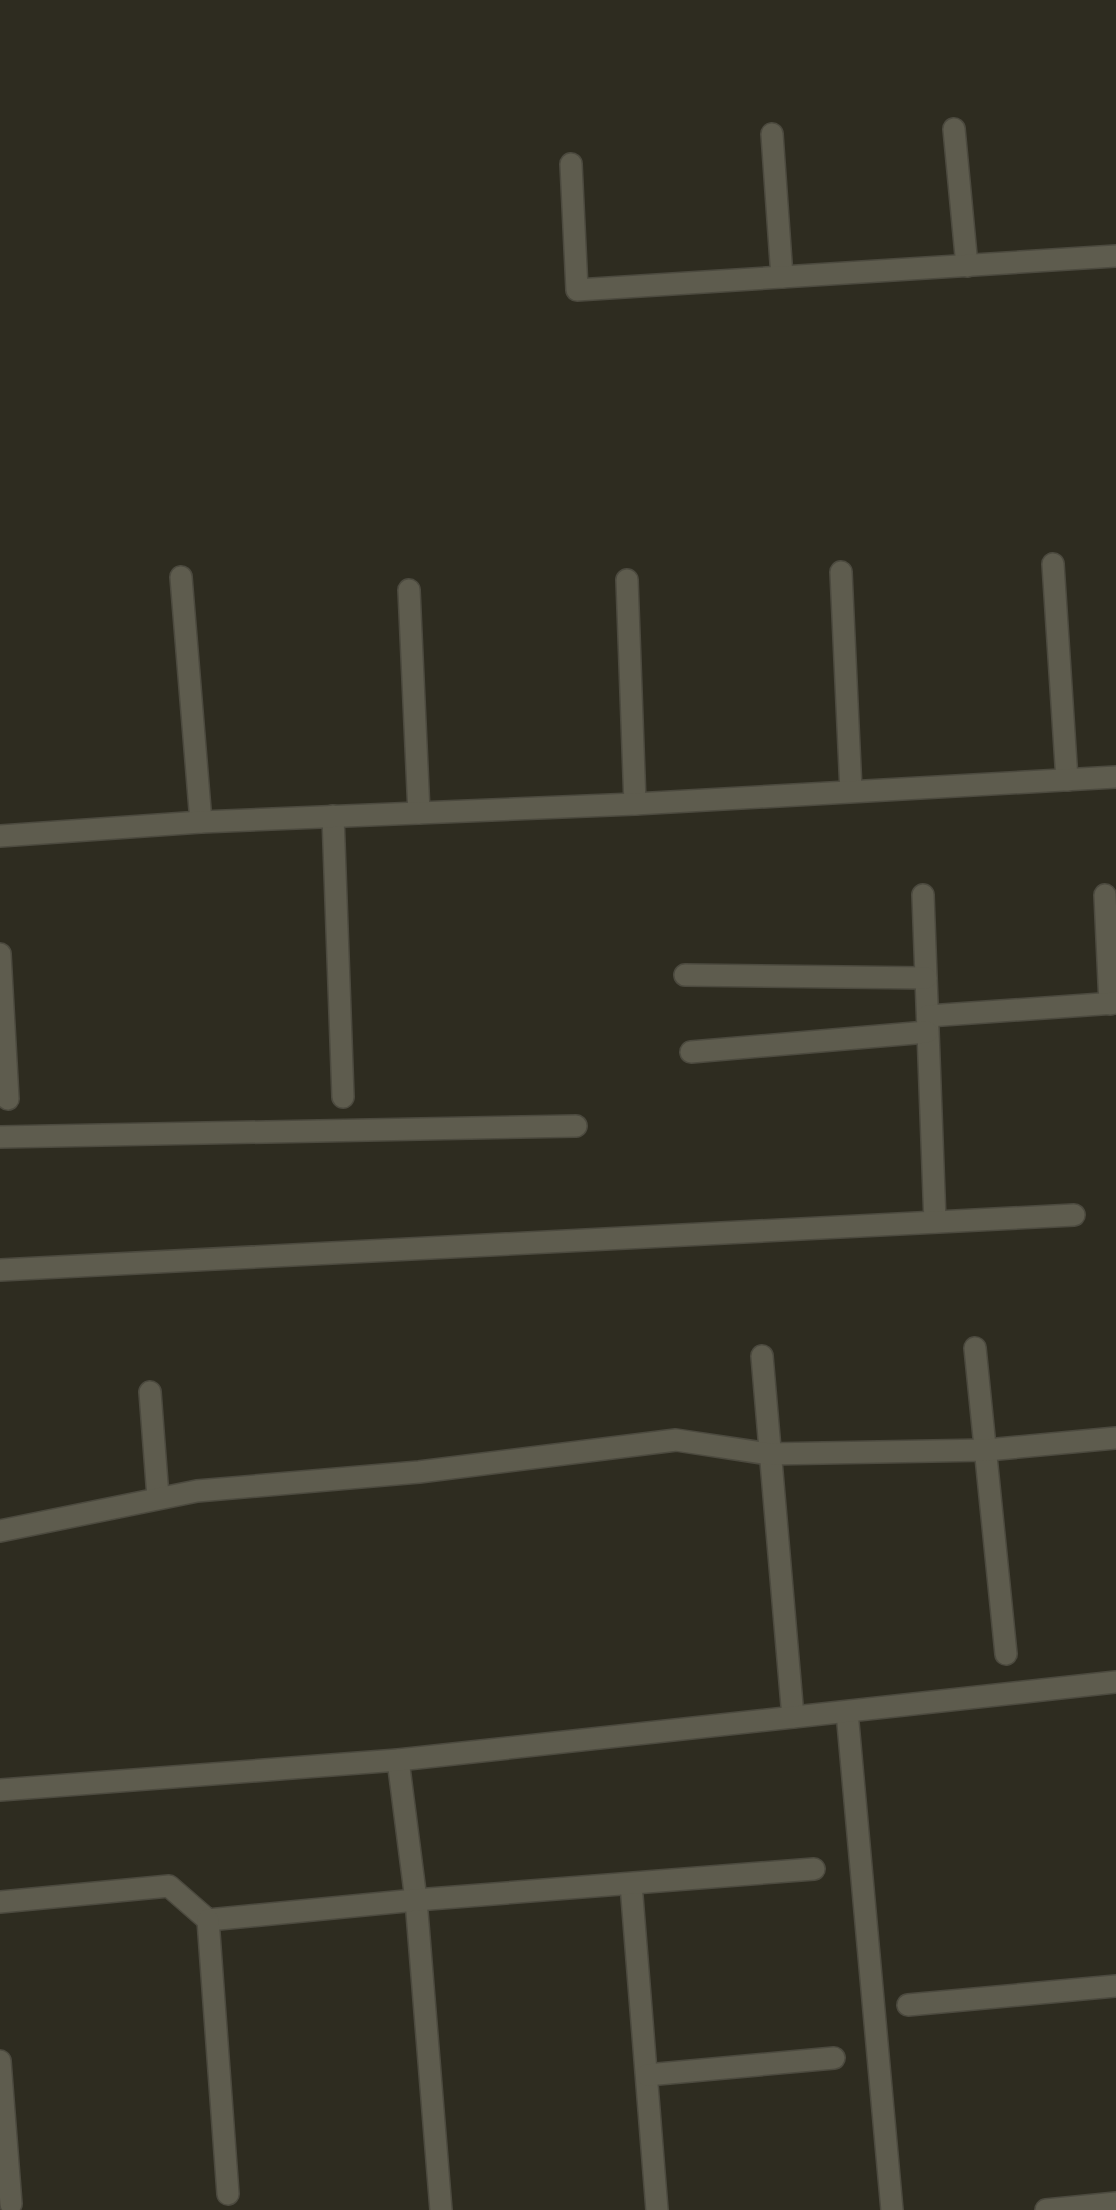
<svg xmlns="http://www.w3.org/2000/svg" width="1116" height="2210" font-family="'Playfair Display',serif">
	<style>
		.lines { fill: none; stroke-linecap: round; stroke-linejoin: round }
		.street-casing { stroke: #4c4a3f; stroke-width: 24 }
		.street { stroke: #5e5c4e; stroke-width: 21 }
	</style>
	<rect width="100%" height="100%" fill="#2e2c20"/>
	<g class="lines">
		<defs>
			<g id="street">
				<polyline points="954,129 967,266"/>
				<polyline points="772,134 782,277"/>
				<polyline points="571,164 577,290 1116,256"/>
				<polyline points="1053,564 1067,780"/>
				<polyline points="841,572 851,791"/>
				<polyline points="181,577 201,822"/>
				<polyline points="627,580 635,804"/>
				<polyline points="409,590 419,813"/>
				<polyline points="333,816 343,1097"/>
				<polyline points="0,836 201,822 635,804 1116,777"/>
				<polyline points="923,895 935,1222"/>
				<polyline points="1105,895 1110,1004"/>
				<polyline points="0,954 8,1099"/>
				<polyline points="685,975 926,978"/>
				<polyline points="928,1016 1116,1003"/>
				<polyline points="691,1052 927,1032"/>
				<polyline points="0,1137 576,1126"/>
				<polyline points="0,1270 1074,1215"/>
				<polyline points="975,1348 1006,1654"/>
				<polyline points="762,1356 793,1717"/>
				<polyline points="150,1392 158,1497"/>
				<polyline points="0,1531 197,1491 419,1472 676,1440 769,1454 987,1450 1116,1438"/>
				<polyline points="847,1712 892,2210"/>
				<polyline points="398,1760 416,1900 441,2210"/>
				<polyline points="0,1790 398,1760 1116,1682"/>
				<polyline points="631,1884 657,2210"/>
				<polyline points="0,1902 169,1886 208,1920 416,1900 814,1869"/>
				<polyline points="208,1920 228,2194"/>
				<polyline points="908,2005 1116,1986"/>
				<polyline points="0,2061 11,2204"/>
				<polyline points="647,2075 834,2058"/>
				<polyline points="1046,2210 1116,2203"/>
			</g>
		</defs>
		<use href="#street" class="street-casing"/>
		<use href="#street" class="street"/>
	</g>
</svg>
